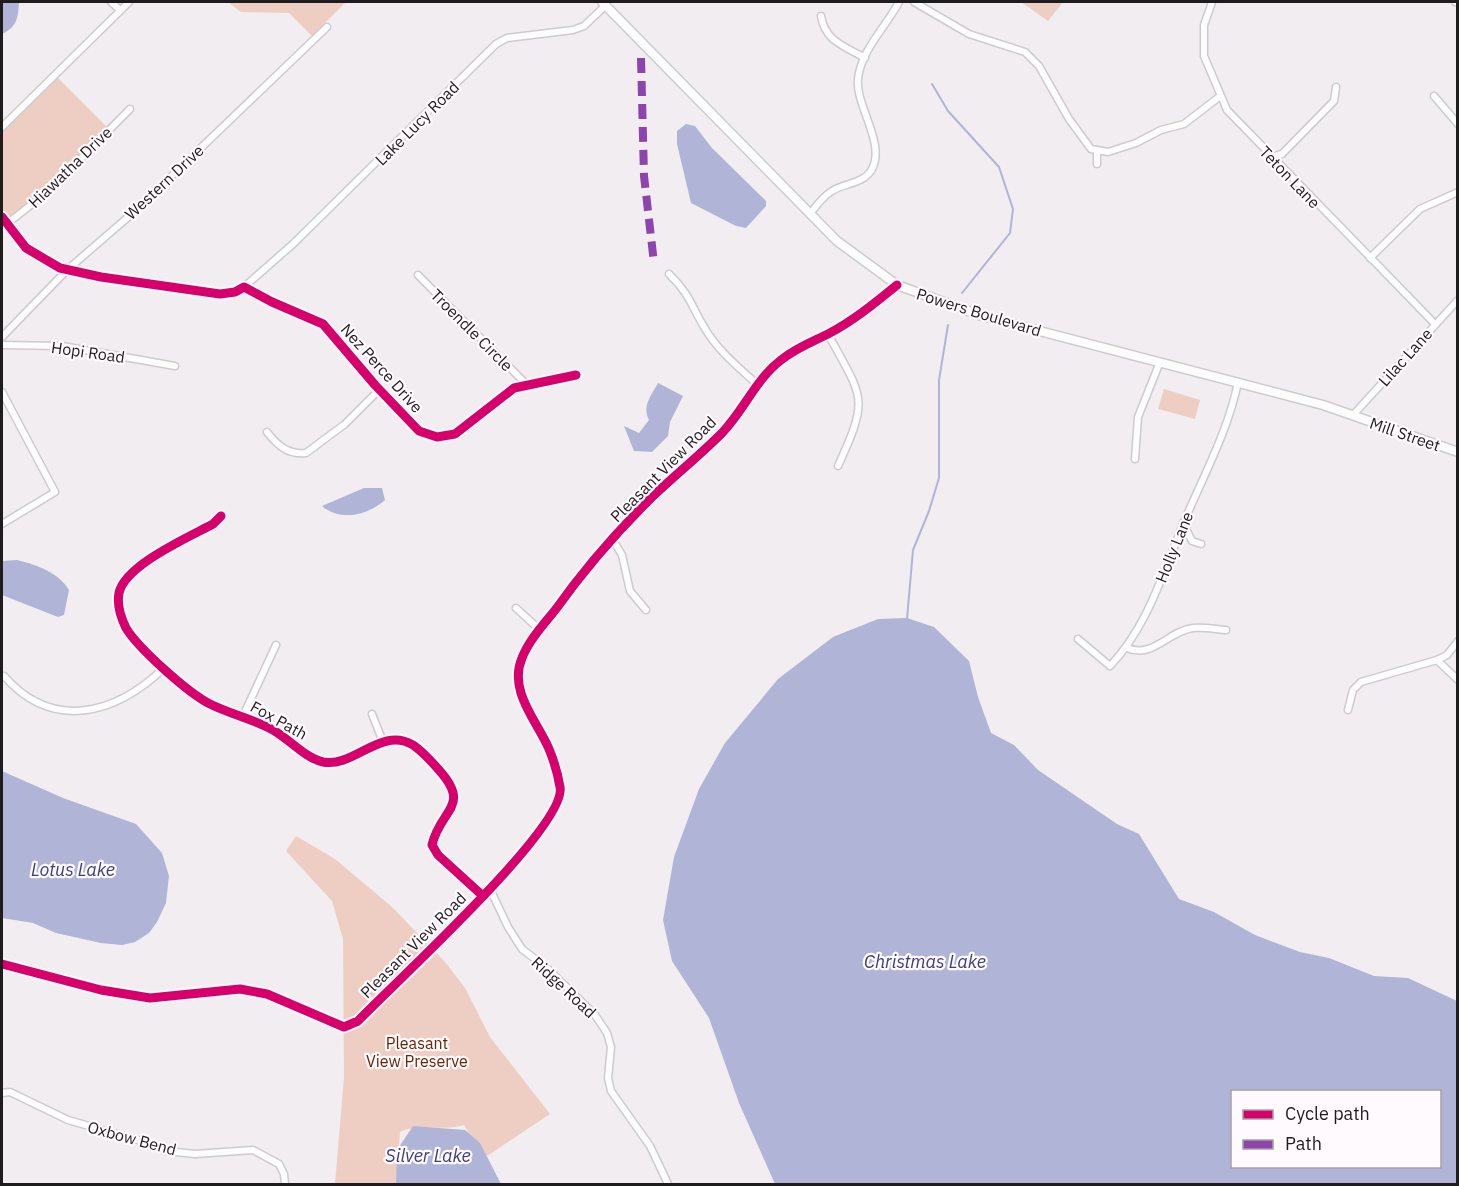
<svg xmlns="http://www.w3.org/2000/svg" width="1459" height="1186" font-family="'IBM Plex Sans',sans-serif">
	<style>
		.green { fill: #eecec3 }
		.water { fill: #b0b5d8; fill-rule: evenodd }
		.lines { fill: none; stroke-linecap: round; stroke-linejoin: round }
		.stream { stroke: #b0b5d8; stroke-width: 2 }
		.minor-casing { stroke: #cecacd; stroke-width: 9 }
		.tertiary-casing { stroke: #cecacd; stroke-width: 10 }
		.secondary-casing { stroke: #cecacd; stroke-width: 11 }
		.minor { stroke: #fdfcfd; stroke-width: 6 }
		.tertiary { stroke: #fdfcfd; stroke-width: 8 }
		.secondary { stroke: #fdfcfd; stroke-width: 8 }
		.quiet { stroke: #8e44ad; stroke-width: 8; stroke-dasharray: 15 8; stroke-linecap: butt }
		.cycleway-casing { stroke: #fefafd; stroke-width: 13 }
		.cycleway { stroke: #d6006c; stroke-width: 9 }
		.labels { text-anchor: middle; stroke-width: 4.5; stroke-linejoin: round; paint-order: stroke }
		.street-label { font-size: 16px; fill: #1f1c1e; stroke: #fefafd }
		.park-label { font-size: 16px; fill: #682605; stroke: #fefafd }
		.water-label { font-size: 18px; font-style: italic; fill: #39407e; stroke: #fefafd }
	</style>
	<rect width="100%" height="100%" fill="#f2edf0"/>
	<g class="green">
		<polygon points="228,2 346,2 312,36 289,13 241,12"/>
		<polygon points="1021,2 1063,2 1048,21"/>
		<polygon points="55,75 109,129 51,189 8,223 2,217 2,127"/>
		<polygon points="1164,389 1200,400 1195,419 1158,409"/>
		<path d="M296,836L335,859L392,907L446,963L465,988L490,1037L550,1114L487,1156C480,1144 470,1137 464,1125C442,1132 421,1122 400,1132L396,1184H335L344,1077L343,939L332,901L286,851Z"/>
	</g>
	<g class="water">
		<path d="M2,2H19C18,18 17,27 2,34Z"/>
		<polygon points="686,124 695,126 712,148 766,201 766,206 746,228 736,226 691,203 677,144 677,131"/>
		<path d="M658,383L683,396L670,422L668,436L652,452L634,451L624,426L639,433L649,420C642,406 651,396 658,383Z"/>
		<path d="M364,488H382L385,500C368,515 341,522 322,506Z"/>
		<path d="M17,560C37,565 58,572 69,590L64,615L58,617L2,595V561Z"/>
		<path d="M907,618L934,627L969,661L978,697L991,733L1014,745L1038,770L1117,824L1139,834L1179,899L1214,912L1255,935L1300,952L1329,958L1374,976L1408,978L1457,1001V1184H775L739,1103L709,1018L672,961L663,920L674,857L699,789L725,743L778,679L833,637L878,619ZM1232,1092H1440V1166H1232Z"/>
		<polygon points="2,771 63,798 136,824 162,853 169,876 166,903 157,922 149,933 135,942 122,945 101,943 56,933 33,923 2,918"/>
		<polygon points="413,1126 465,1130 480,1143 501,1184 396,1184 397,1150"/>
	</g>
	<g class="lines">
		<g class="stream">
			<polyline points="932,84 948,111 999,167 1013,209 1010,233 962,293"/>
			<polyline points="907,619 913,550 929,511 939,478 939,380 948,325"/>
		</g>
		<defs>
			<g id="minor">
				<polyline points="111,2 120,10"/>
				<polyline points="914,2 969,34 1025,52 1039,66 1069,119 1091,149 1108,152 1136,143 1161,130 1184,124 1219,97"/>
				<polyline points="1212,2 1204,25 1204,56 1227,110 1435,324"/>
				<polyline points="1455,2 1458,3"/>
				<path d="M821,16C825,41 844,46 865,58"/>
				<polyline points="1434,96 1458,124"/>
				<polyline points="2,127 129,2"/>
				<polyline points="1271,157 1282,154 1334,101 1336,87"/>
				<polyline points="1097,164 1097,150"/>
				<path d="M810,214C816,206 822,197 832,191C844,183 864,184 872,169C886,143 855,105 858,79C861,50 886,27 899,2"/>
				<polyline points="2,217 26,248 60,268 101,277 220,294 235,292 244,287 272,302 323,324 375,385 419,431 437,437 455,434 514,388 576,375"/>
				<polyline points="8,223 51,189 130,109"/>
				<polyline points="1370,258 1420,209 1458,192"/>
				<path d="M669,274C689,293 691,305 704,327C717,350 739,368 758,385"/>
				<polyline points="418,275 527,385"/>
				<polyline points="244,287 293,244 496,44 507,38 573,30 584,26 606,5"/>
				<path d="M828,334C863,399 870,396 838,466"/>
				<polyline points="2,337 67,270 134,212 327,27"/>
				<polyline points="2,345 62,346 175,366"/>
				<polyline points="2,392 55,492 2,524"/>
				<polyline points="1353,415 1458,300"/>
				<path d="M267,432C277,445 288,455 306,453L345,424L379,390"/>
				<polyline points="1135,459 1138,417 1160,362"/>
				<path d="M221,516L213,524C189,537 125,565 119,593C117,604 121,618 126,628C138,648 188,693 210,704C230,714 253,719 273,730C289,739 305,758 323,762C354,768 381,726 413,745C422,751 432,762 439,770C472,807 440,809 432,845L438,855L483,896"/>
				<polyline points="1183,523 1192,541 1201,544"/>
				<polyline points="613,540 622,555 630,591 646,610"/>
				<polyline points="516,608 540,630"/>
				<path d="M1078,639L1110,666C1150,624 1164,568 1187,515C1205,473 1229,428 1238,382"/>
				<path d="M1127,648C1153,659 1168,631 1193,628C1203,627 1215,629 1226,630"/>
				<polyline points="1437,660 1458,680"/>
				<path d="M4,676C53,732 116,714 164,668"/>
				<polyline points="1348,710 1353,690 1361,682 1437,660 1447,655 1458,641"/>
				<polyline points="372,714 383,742"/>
				<polyline points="243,716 276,645"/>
				<polyline points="490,889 508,927 522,949 548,969 595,1015 607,1033 611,1047 608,1078 611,1091 650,1146 668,1184"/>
				<polyline points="2,1093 10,1092 68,1120 145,1142 166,1151 195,1154 253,1150 279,1164 284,1174 285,1184"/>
			</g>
			<path id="tertiary" d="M2,964L101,990L150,998L240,989L267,994L344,1027L358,1021C390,987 568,826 560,787C558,775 554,761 549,749C537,721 508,691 522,658C529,640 544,624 556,609C583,571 616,533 649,500C673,477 699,456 722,433C744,410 756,379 781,360C796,348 812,342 828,334C853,321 875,303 897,285"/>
			<polyline id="secondary" points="602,2 837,241 897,285 982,316 1323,405 1458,452"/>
		</defs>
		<use href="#minor" class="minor-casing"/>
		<use href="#tertiary" class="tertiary-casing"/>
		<use href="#secondary" class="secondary-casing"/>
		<use href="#minor" class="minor"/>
		<use href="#tertiary" class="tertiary"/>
		<use href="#secondary" class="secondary"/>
		<polyline class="quiet" points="641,58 644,176 654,263"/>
		<defs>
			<g id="cycleway">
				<polyline points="2,217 26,248 60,268 101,277 220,294 235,292 244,287 272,302 323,324 375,385 419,431 437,437 455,434 514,388 576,375"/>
				<path d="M221,516L213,524C189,537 125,565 119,593C117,604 121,618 126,628C138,648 188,693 210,704C230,714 253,719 273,730C289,739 305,758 323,762C354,768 381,726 413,745C422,751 432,762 439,770C472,807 440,809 432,845L438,855L483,896"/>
				<path d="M2,964L101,990L150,998L240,989L267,994L344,1027L358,1021C390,987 568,826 560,787C558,775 554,761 549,749C537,721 508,691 522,658C529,640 544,624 556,609C583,571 616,533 649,500C673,477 699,456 722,433C744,410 756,379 781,360C796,348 812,342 828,334C853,321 875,303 897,285"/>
			</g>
		</defs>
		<use href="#cycleway" class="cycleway-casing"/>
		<use href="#cycleway" class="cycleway"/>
	</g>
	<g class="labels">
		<g class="street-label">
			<text transform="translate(417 123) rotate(-45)" y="6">Lake Lucy Road</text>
			<text transform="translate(70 167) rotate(-44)" y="6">Hiawatha Drive</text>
			<text transform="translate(1290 177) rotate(46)" y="6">Teton Lane</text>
			<text transform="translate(164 182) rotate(-43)" y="6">Western Drive</text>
			<text transform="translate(979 312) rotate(17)" y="6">Powers Boulevard</text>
			<text transform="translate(472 330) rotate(45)" y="6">Troendle Circle</text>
			<text transform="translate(88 352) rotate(8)" y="6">Hopi Road</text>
			<text transform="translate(1405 357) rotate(-48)" y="6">Lilac Lane</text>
			<text transform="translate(382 368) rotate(48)" y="6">Nez Perce Drive</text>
			<text transform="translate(1405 434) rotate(19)" y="6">Mill Street</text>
			<text transform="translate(663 469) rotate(-45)" y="6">Pleasant View Road</text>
			<text transform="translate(1174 547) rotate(-68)" y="6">Holly Lane</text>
			<text transform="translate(279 720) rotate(29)" y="6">Fox Path</text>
			<text transform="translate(413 945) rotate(-45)" y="6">Pleasant View Road</text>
			<text transform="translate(564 987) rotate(43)" y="6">Ridge Road</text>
			<text transform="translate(132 1138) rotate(15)" y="6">Oxbow Bend</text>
		</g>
		<g class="park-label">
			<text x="417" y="1049">Pleasant<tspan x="417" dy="18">View Preserve</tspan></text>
		</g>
		<g class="water-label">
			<text x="73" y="876">Lotus Lake</text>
			<text x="925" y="968">Christmas Lake</text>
			<text x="428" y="1162">Silver Lake</text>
		</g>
	</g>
	<rect width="1459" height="1186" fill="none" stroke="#1f1c1e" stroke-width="6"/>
	<rect x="1231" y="1090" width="210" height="78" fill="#fefafd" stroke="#a5a1a4" stroke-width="1.5"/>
	<rect x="1243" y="1110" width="30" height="9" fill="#d6006c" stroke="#a5a1a4" stroke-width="1.5"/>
	<text x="1285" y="1120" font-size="18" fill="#1f1c1e">Cycle path</text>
	<rect x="1243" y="1140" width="30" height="9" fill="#8e44ad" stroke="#a5a1a4" stroke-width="1.5"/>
	<text x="1285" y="1150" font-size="18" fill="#1f1c1e">Path</text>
</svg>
